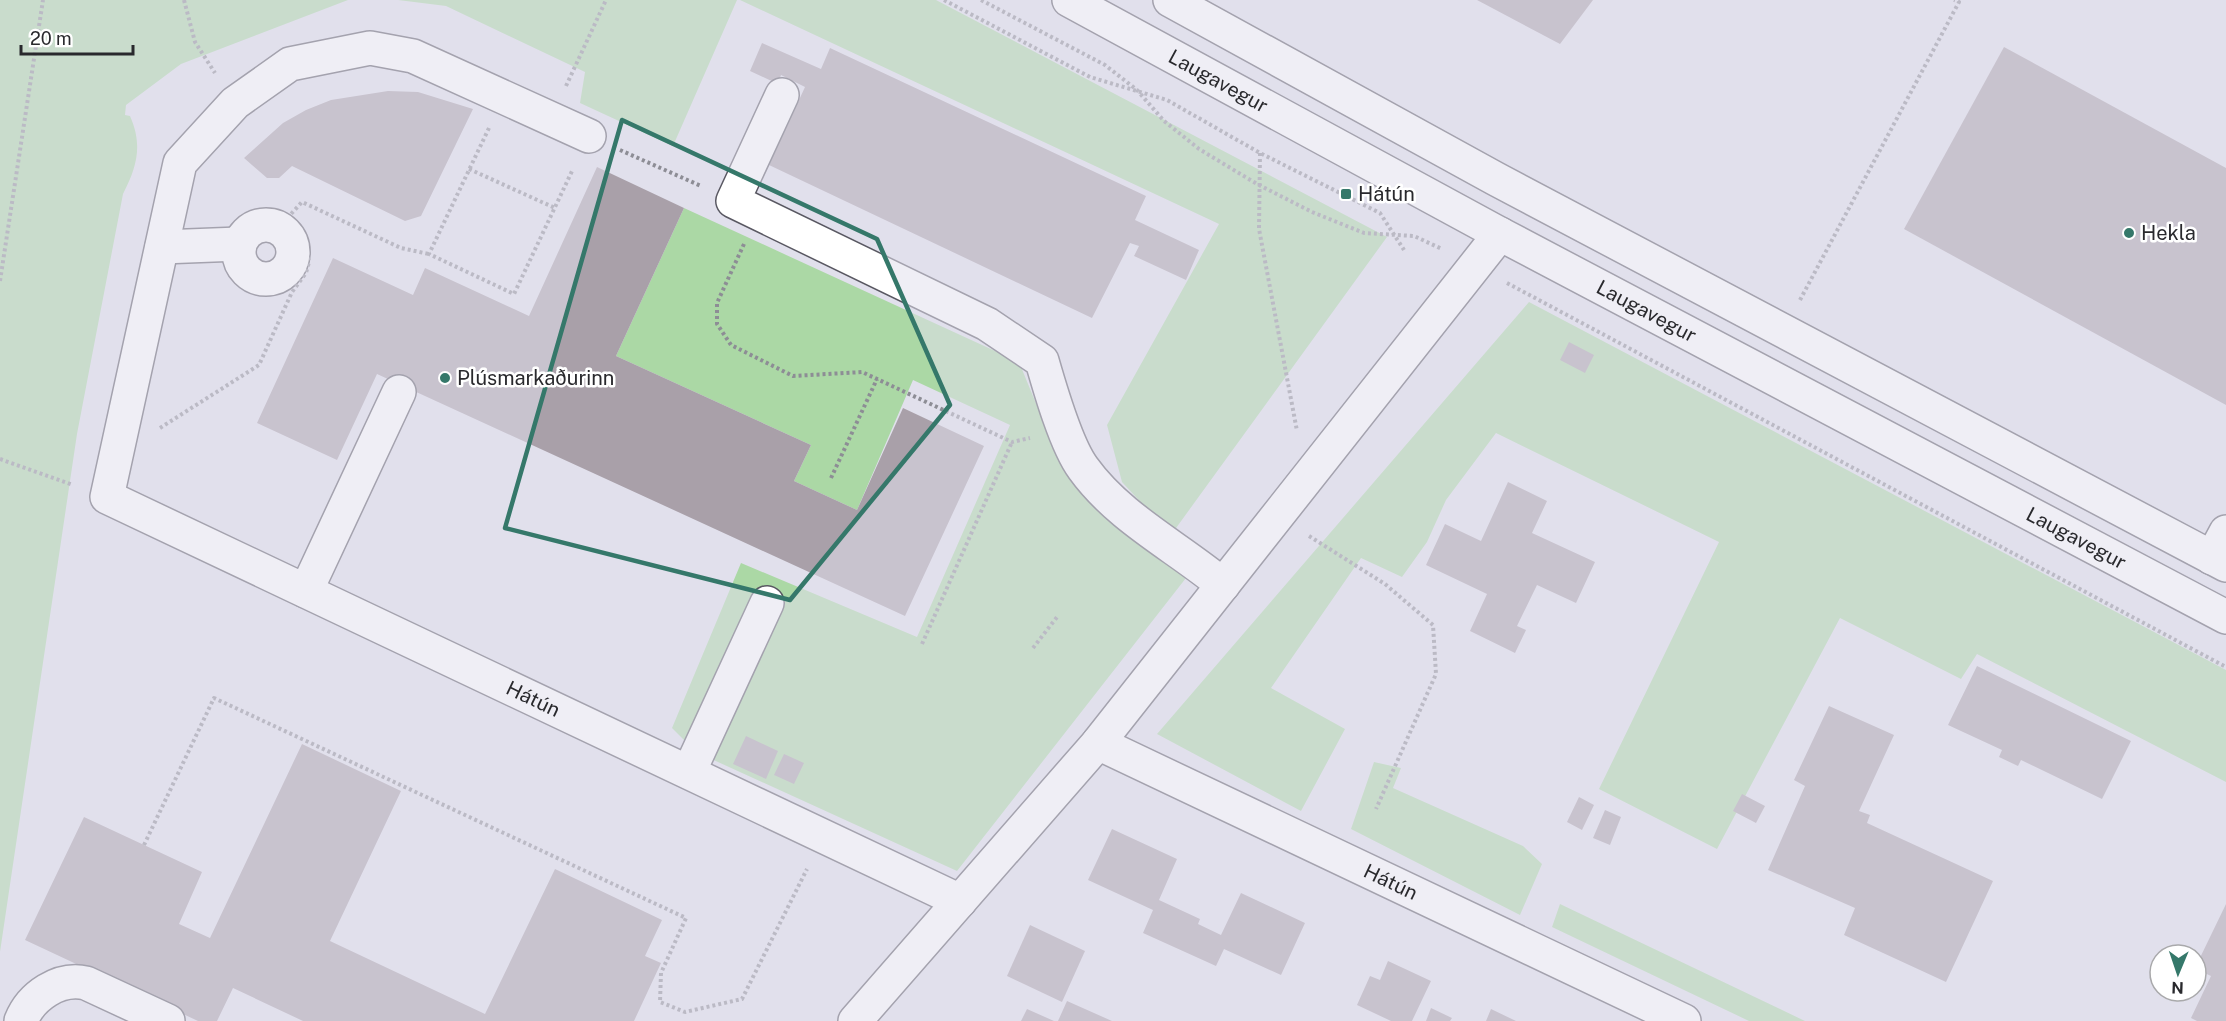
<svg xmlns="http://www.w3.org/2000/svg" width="2226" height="1021" font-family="'Public Sans',sans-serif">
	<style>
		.green { fill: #abd8a5 }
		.building { fill: #a9a0a9 }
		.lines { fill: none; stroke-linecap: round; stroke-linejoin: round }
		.minor-casing { stroke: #595862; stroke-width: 36 }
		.major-casing { stroke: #595862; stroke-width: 36 }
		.path { stroke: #8d8d95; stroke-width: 4; stroke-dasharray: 3 3; stroke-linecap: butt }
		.minor { stroke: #fff; stroke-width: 33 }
		.major { stroke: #fff; stroke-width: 33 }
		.marked { fill: none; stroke: #35786a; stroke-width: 4.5; stroke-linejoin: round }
		.poi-dot { fill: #35786a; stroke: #fff; stroke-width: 2 }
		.labels { text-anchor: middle; stroke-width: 5; stroke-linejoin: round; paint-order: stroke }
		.street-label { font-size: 20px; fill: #29292d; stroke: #fff }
		.poi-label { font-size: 20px; fill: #29292d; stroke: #fff; text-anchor: start }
	</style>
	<rect width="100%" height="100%" fill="#e1e0ec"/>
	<g class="green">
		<path d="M0,0H348L181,64L126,105L125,115L130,116C143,145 137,167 123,194L77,434L0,952Z"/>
		<polygon points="398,0 737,0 673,146 580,103 585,72 446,6"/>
		<polygon points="740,0 936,0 1387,237 1171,535 1122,482 1107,425 1219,224"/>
		<polygon points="684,208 1019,362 1042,418 1101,510 1186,578 957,871 696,752 672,728 741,563 917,637 1010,425 913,380 857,510 794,481 811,445 616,356"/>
		<polygon points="1529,302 2226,670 2226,782 1977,654 1961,679 1840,618 1717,849 1599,789 1719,542 1496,433 1446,500 1427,542 1402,577 1361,558 1271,688 1345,729 1301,811 1157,734"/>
		<polygon points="1374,762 1401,768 1393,788 1523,846 1542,864 1520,915 1351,829"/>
		<polygon points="1560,904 1805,1021 1749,1021 1552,927"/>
	</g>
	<g class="building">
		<polygon points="1477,0 1593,0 1560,44"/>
		<polygon points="762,43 821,69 830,48 1146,196 1135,220 1199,250 1186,280 1134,256 1139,246 1130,243 1092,318 769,165 805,87 781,75 778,84 750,71"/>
		<polygon points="2004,47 2226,168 2226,405 1904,229"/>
		<polygon points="388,91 418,92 473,109 421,216 405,221 292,166 279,178 267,178 244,158 283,123 306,110 331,100"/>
		<polygon points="597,167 684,208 616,356 811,445 794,481 857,510 903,408 984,446 905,616 377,374 337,460 257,423 333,258 413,295 425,268 529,316"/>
		<polygon points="1569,342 1594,355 1585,373 1560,360"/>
		<polygon points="1508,482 1547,501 1532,533 1595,562 1576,603 1537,585 1517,626 1526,630 1515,653 1470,631 1487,594 1426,565 1445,524 1481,541"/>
		<polygon points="1977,666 2131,741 2102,799 2021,760 2018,766 1999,757 2002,750 1948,725"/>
		<polygon points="1829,706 1894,735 1859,811 1870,815 1867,823 1993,881 1946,982 1844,935 1855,908 1768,870 1805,786 1794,780"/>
		<polygon points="746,736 778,751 766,779 733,764"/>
		<polygon points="302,744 401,791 330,941 485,1014 555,869 662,920 645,956 661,963 634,1021 303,1021 233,988 217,1021 198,1021 25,940 84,817 202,872 179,924 210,938"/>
		<polygon points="784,754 804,763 794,784 774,775"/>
		<polygon points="1742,794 1765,806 1756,823 1733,811"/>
		<polygon points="1579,797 1594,805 1582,830 1567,822"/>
		<polygon points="1605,810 1621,817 1610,845 1593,838"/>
		<polygon points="1112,829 1177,859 1159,900 1200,919 1198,924 1221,935 1241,893 1305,923 1281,975 1224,949 1216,966 1143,933 1153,910 1088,880"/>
		<polygon points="2226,904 2226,1021 2197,1021 2191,1018 2211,976 2196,969 2196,966"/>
		<polygon points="1030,925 1085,951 1062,1002 1007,976"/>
		<polygon points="1388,961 1431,981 1412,1021 1391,1021 1357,1005 1370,976 1380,980"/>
		<polygon points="1067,1001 1112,1021 1058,1021"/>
		<polygon points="1431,1008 1452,1018 1450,1021 1426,1021"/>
		<polygon points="1027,1009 1054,1021 1021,1021"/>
		<polygon points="1491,1009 1516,1021 1486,1021"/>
	</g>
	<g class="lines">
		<defs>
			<g id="minor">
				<path d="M782,95L733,201L987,324L1042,361C1050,389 1066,445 1083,468C1119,518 1176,546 1223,585"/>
				<path id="s1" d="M589,136L413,56L370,48L290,64L235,103L180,163L107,497L960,901"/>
				<circle cx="266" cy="252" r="27"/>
				<polyline points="162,247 239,244"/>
				<polyline points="2212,558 2226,532"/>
				<polyline points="306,591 399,392"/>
				<path id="s2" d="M1098,743L1684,1021"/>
				<polyline points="689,772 767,603"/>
				<path d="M21,1021C31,996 59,977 86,983L168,1021"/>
				<polyline points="855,1021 1098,743 1500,234"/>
			</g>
			<g id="major">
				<path id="s3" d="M1069,0L1500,234L2226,617"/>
				<polyline points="1170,0 1496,179 2226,565"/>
			</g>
		</defs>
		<use href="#minor" class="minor-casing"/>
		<use href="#major" class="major-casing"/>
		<g class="path">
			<polyline points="184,0 195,42 215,73"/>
			<polyline points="944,0 1090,77 1167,100 1260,153 1380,213 1404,250"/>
			<polyline points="981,0 1105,65 1137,90 1164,121 1199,149 1257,184 1312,212 1364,233 1414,236 1442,249"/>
			<polyline points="566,86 606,0"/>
			<polyline points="489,128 429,254 514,294 573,169"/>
			<polyline points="620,150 701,186"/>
			<polyline points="1260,153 1259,229 1297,431"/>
			<polyline points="469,169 555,208"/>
			<polyline points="279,227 302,202 401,248 429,254"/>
			<polyline points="744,244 717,303 717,324 731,345 793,376 862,372 1012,442 1030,438"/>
			<polyline points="0,281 43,0"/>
			<polyline points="1507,283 2226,667"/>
			<polyline points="1800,300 1959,2 1954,0"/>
			<polyline points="160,428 259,365 292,292 306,273 309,262 304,238 297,227 286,219"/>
			<polyline points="0,459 73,485"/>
			<polyline points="831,478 877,379"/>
			<polyline points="1309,536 1385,584 1433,625 1436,674 1376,809"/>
			<polyline points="922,644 1012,442"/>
			<polyline points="1033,648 1057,617"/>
			<polyline points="144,845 214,698 686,918 661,973 660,1002 685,1012 742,999 807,869"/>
		</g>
		<use href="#minor" class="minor"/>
		<use href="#major" class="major"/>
	</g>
	<path d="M0 0H2226V1021H0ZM622,120L877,239L950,405L790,600L505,528Z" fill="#e1e0ec" fill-opacity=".55" fill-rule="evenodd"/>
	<path class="marked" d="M622,120L877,239L950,405L790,600L505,528Z"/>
	<g class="poi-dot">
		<rect x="1340" y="188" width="12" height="12" rx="3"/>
		<circle cx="2129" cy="233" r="6"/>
		<circle cx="445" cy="378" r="6"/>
	</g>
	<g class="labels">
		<g class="street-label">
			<text dy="7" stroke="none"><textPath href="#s3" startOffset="170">Laugavegur</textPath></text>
			<text dy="7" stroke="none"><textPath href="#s3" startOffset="656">Laugavegur</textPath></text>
			<text dy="7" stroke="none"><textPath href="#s3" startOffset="1142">Laugavegur</textPath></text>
			<text dy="7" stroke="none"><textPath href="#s1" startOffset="1281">Hátún</textPath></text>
			<text dy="7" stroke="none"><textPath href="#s2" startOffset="324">Hátún</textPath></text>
		</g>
		<g class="poi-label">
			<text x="1358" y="201">Hátún</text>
			<text x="2141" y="240">Hekla</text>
			<text x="457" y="385">Plúsmarkaðurinn</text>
		</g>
	</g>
	<g transform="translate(2178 973) rotate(182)"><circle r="28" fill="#ffffff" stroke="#a9a9ab" stroke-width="1.5"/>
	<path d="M0-4.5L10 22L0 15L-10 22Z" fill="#35786a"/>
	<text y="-9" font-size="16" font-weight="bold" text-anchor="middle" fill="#29292d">N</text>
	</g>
	<path d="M21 45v9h112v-9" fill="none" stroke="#29292d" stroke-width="3"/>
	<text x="30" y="45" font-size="18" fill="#29292d" stroke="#ffffff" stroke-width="4.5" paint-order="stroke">20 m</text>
</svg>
